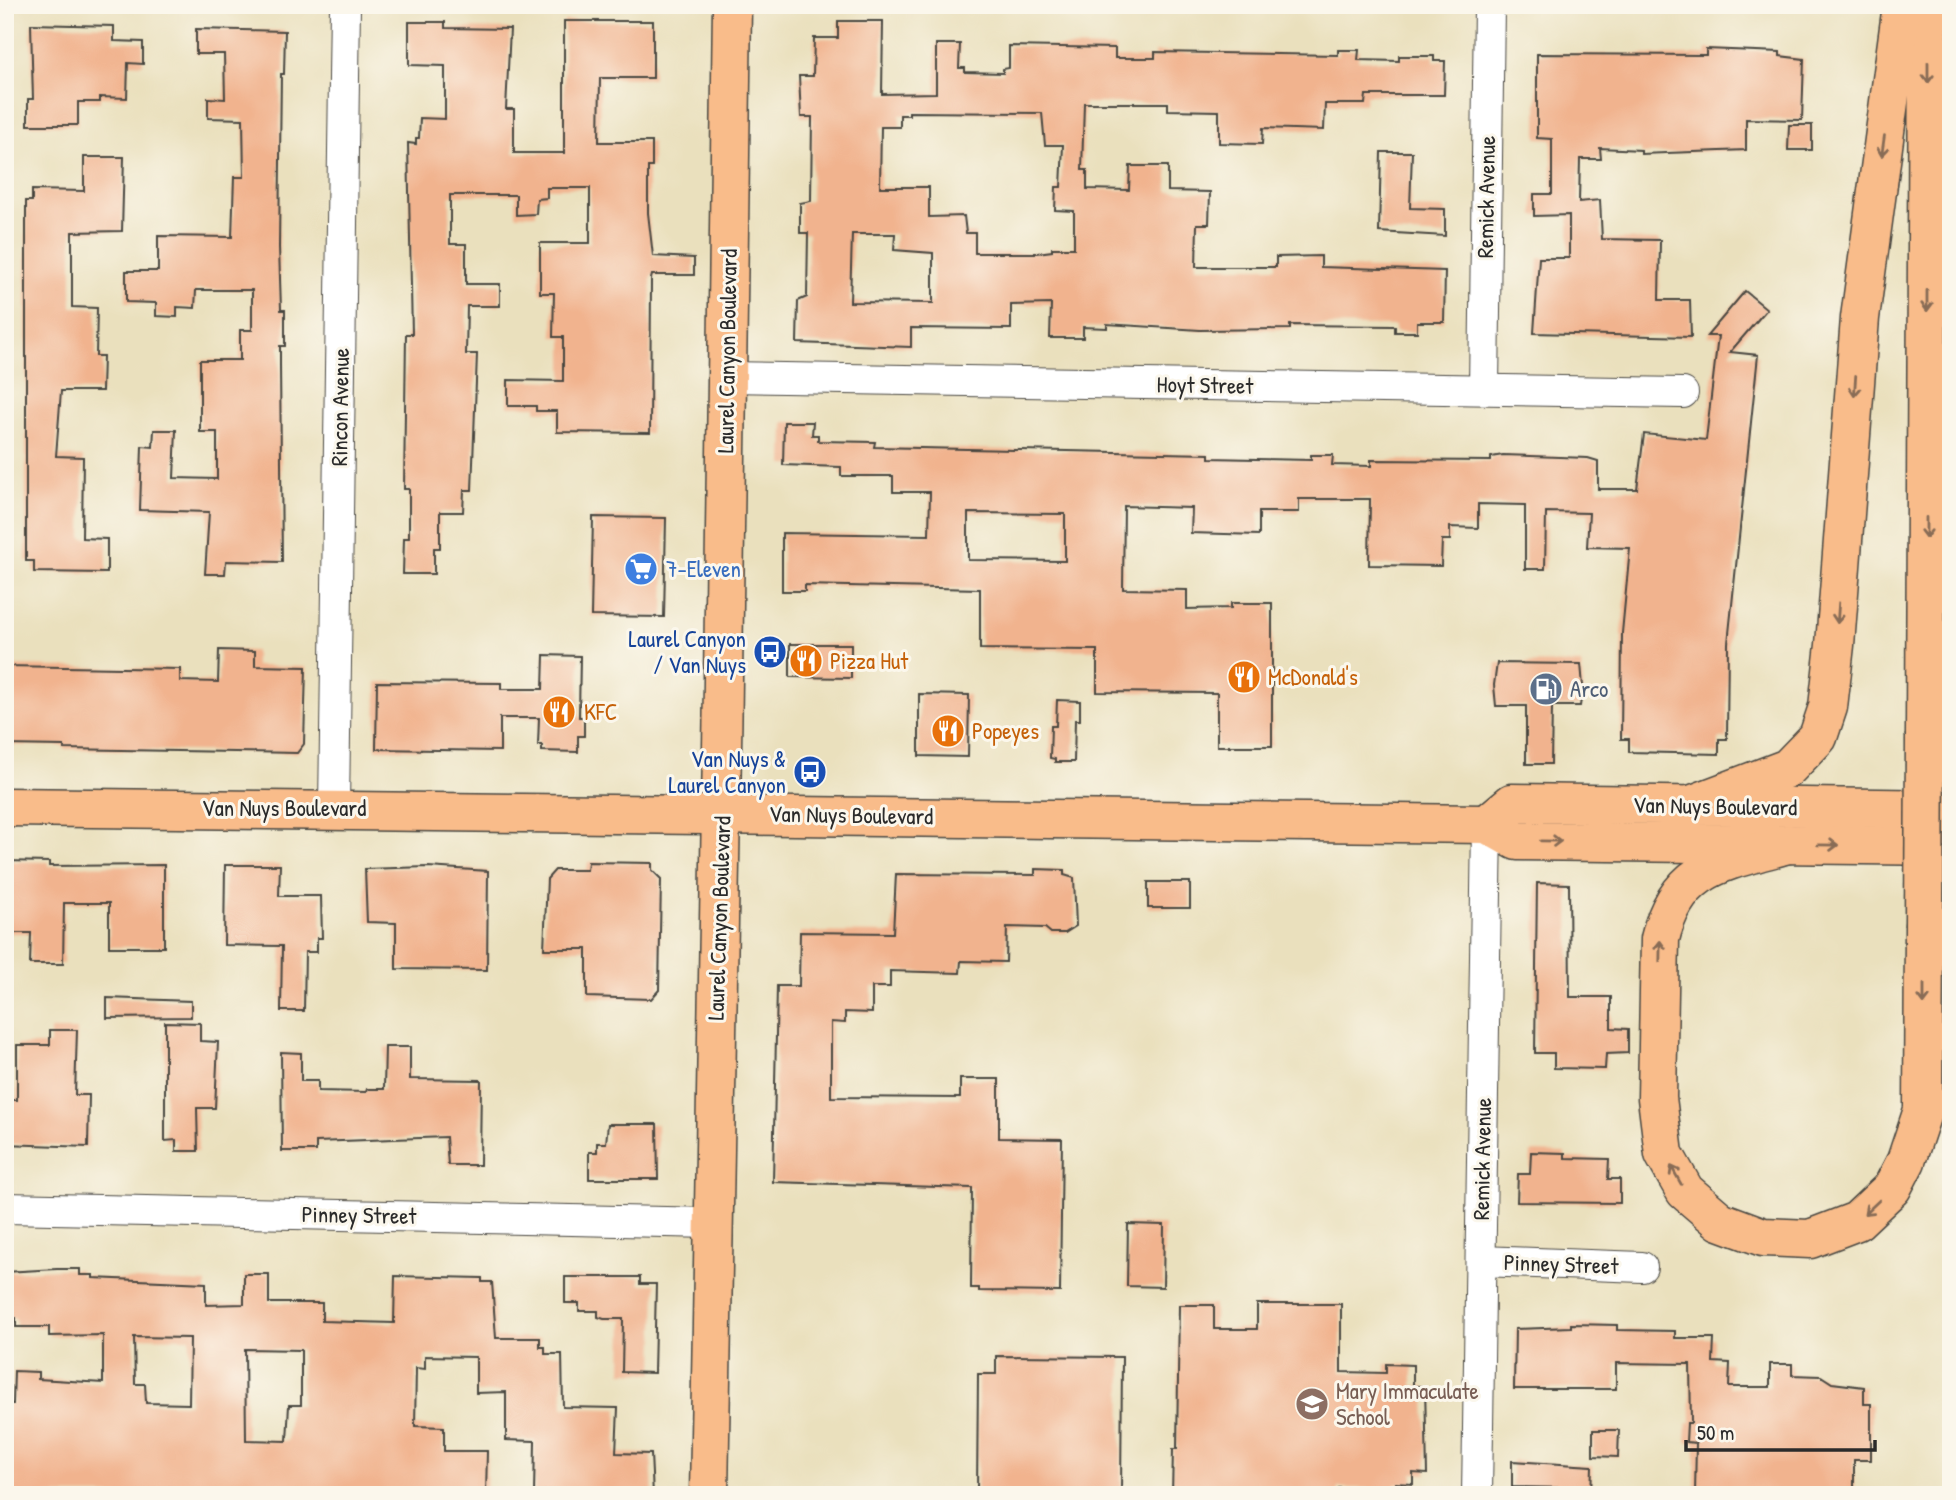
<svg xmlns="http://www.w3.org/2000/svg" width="1956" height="1500" font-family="'Patrick Hand',sans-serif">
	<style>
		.building { fill: #f1b38e; fill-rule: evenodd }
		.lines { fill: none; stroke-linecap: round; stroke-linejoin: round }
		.minor-casing { stroke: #484641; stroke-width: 32 }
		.major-casing { stroke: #484641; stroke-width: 41 }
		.highway-casing { stroke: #484641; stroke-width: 41 }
		.minor { stroke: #fff; stroke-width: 30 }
		.major { stroke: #f9bc8a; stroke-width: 38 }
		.highway { stroke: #f9bc8a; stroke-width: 38 }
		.highway-bridge-casing { stroke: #484641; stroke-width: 41; stroke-linecap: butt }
		.highway-bridge { stroke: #f9bc8a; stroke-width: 38 }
		.oneway { stroke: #886c56 }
		.labels { text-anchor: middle; stroke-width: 6; stroke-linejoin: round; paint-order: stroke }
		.street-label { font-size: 23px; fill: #2b2b2b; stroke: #fbf7ec }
		.shop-label { font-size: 23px; fill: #366cbe; stroke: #fbf7ec; text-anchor: start }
		.transit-label { font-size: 23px; fill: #164399; stroke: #fbf7ec; text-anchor: end }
		.food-label { font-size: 23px; fill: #c56008; stroke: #fbf7ec; text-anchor: start }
		.service-label { font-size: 23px; fill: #4e5e75; stroke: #fbf7ec; text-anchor: start }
		.education-label { font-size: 23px; fill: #785e54; stroke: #fbf7ec; text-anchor: start }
	</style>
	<rect width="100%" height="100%" fill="#fbf7ec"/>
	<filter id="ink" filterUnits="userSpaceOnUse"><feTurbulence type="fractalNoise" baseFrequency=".0143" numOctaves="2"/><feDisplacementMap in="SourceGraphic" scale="14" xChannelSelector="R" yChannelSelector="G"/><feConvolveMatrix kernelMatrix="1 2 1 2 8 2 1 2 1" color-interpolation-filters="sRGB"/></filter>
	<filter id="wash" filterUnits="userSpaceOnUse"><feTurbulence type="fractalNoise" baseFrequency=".00686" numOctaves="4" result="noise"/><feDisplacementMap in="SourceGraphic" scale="28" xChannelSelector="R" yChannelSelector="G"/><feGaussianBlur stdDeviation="1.57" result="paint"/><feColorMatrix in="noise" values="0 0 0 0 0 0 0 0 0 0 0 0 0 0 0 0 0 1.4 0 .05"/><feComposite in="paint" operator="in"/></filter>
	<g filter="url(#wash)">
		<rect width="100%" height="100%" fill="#eae0bd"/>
		<g id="blocks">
			<g class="building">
				<polygon points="564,21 653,21 653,78 600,78 599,142 652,142 652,167 648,167 648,213 653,256 694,258 694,275 652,275 651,279 650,433 557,432 557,411 536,411 536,406 508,406 508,380 563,381 563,337 553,337 554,293 540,293 540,243 590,243 590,188 547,188 547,198 537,199 536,214 516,215 516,195 450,195 450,244 466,244 466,284 500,284 500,306 467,306 466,354 477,354 472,490 464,490 463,512 440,512 440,548 434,548 434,574 403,574 404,538 409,538 409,489 404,489 406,334 412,334 408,143 416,144 416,138 419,138 420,118 445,119 445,66 409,65 409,22 445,22 445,28 510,29 506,109 514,109 514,153 564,153"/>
				<path d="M838,21H883L882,94L936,93V44H960L959,68H965V72L1003,73V69L1009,68V46L1115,48V58H1155V52L1338,55V50H1359L1358,60L1399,61V56H1434V61H1445L1444,95H1366L1365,104H1325L1324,130L1263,128L1262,144L1219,143V111L1168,110V103H1084L1082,170H1087V189L1129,190L1130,166H1168V191L1210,192L1209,224H1197L1196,267H1276V257L1321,256V267L1445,271L1444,322H1417V332H1395V326L1290,325V329L1200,330L1107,324V328L1083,327V338H1050L1051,304L1011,305V329L911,328V347L797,343L798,301L807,297L808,233H800V203L811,201L812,117H801L799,76H813L814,38H838ZM909,112L1042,113L1045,145H1063L1061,187H1056L1055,210L1074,211V248H1052V251L1037,253H975V233H966L964,216L929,217V187H880L881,127H900V115H909ZM852,234H895L894,250L933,253V303L850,302Z"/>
				<polygon points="31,24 114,26 114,41 143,42 143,64 128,63 127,98 100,97 100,102 78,102 78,125 28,125 28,99 33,99"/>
				<polygon points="196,29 285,31 284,74 281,74 279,247 281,310 285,310 285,346 280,346 280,365 282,562 226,561 225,574 205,574 209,512 140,510 142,446 153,447 154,430 176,430 174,478 217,479 217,432 200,432 200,360 240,360 240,330 252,330 252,290 196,290 195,308 177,307 177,317 156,316 156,303 126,302 126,271 158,271 158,236 232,237 234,177 244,177 243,119 208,118 208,98 225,99 224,54 196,54"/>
				<polygon points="1706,49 1780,52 1780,56 1804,59 1802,120 1746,119 1746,150 1641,154 1641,150 1600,148 1601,159 1580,159 1579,202 1600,200 1602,239 1660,240 1659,300 1690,300 1691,337 1534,333 1539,258 1569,258 1569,215 1534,216 1534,194 1552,194 1552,139 1537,138 1537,54 1706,55"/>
				<polygon points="1789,125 1812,125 1812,150 1788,150"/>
				<polygon points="1381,152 1412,152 1410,208 1445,209 1445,236 1379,232"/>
				<polygon points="84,157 124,157 122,231 72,232 72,307 97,308 96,356 103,356 102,391 61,391 56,456 83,457 82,538 107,539 107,573 34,572 34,561 26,561 26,201 32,201 32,190 84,191"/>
				<path d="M1745,291L1767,309L1730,352L1758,355L1728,643L1727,739H1719V754L1629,752V739H1621L1622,633L1630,548L1587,547L1589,513L1546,512L1545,569H1525V505L1478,504V528L1450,527V540H1442L1441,566L1369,565L1370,499H1299V512H1259V535L1191,533L1192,508L1124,506L1123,589L1187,590V609L1231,608V603H1272V746H1217V693L1097,692V650L980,649V589L805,585V591H782V533L929,535L930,492H893V476H841V467L783,465L784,422H813L812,435H818V441L875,442L874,447L1209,454V458L1311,460V455H1333L1332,465L1371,466V460L1491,461V457L1503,455L1588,458L1598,461V489H1637L1644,434L1706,440L1718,336H1707ZM968,513L1065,514V561L968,560Z"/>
				<polygon points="593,517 666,518 664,617 591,616"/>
				<polygon points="790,644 851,644 851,678 790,677"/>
				<polygon points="219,650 255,651 255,666 306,667 304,744 297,753 64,749 64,746 5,745 5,666 180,669 180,681 218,682"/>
				<polygon points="544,655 580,656 579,717 584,717 584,736 578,736 578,752 542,751 542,745 538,745 539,718 500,718 500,751 376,749 377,682 501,683 501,689 543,689"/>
				<polygon points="1497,663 1581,664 1583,686 1580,706 1552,706 1551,764 1526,764 1526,706 1496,706 1494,685"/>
				<polygon points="919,694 969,695 968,757 919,756"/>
				<polygon points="1057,700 1080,701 1080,720 1075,720 1074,762 1055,762 1055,759 1050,758 1051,726 1056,726"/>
				<polygon points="5,861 49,862 49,866 164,865 164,947 109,947 109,903 64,903 63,964 30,964 31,933 5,933"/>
				<polygon points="588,862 652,863 652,870 661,879 659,990 651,999 587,997 587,949 544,949 547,879 555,870 587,870"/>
				<polygon points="225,865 280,865 279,896 321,896 322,938 317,938 317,952 305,952 304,1011 281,1011 282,946 224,945"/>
				<polygon points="428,867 488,871 487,970 396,969 396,923 367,922 365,869"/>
				<polygon points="1035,869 1064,870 1064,875 1074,878 1076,926 1065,933 1051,933 1045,928 1007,927 1006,962 961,961 960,973 890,971 890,987 872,987 872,1013 845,1012 845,1023 831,1022 831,1097 960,1098 960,1079 999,1079 999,1138 1062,1139 1060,1292 979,1291 979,1288 971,1288 972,1188 773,1182 777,986 799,986 800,932 893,933 896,874 1035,875"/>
				<rect x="1148" y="882" width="42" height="26"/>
				<polygon points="1537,883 1569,884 1570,997 1611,997 1611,1028 1628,1029 1628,1053 1606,1054 1605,1069 1554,1068 1554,1053 1535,1053"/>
				<polygon points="107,998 191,1001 191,1017 107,1018"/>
				<polygon points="165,1022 200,1023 200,1041 218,1042 215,1108 197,1108 198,1151 176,1151 176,1140 165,1141"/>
				<polygon points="50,1030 77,1030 75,1095 89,1095 88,1147 5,1144 5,1100 17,1100 17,1045 50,1045"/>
				<polygon points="385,1047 410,1047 410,1079 481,1080 480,1165 448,1165 446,1137 316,1142 316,1151 282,1151 281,1052 301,1053 301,1081 318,1081 318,1091 366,1092 367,1089 384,1089"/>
				<polygon points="608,1124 657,1124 658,1179 589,1179 589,1152 597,1152 597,1143 606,1143"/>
				<polygon points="1531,1152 1565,1153 1565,1158 1609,1159 1608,1179 1620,1179 1620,1203 1517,1202 1518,1174 1530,1174"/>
				<polygon points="1128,1224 1164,1225 1163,1287 1127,1286"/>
				<path d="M57,1269H80V1275H93V1278L206,1283V1305L244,1304V1274H269V1303H322V1321L394,1323L395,1276L482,1278V1282H492L496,1338H540V1347H545V1354H562L563,1407L618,1408L616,1453L651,1454L653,1495H534L535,1441L506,1440V1392L476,1393V1357L425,1356V1369L416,1368L415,1426L444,1427V1451H487L486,1495H5V1404H13L14,1371L38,1372V1379L103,1383V1335L49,1336V1327H16V1318H5V1272ZM134,1337L190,1338L189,1404L146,1403L145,1384H135ZM245,1349L301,1350V1405H289L287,1441L246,1440Z"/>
				<polygon points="565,1277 640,1277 640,1284 656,1284 654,1373 622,1372 623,1319 604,1319 598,1317 598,1311 579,1311 579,1303 565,1303"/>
				<polygon points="1257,1304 1341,1304 1341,1372 1386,1373 1386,1364 1413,1365 1413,1386 1425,1386 1427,1474 1413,1473 1413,1484 1395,1483 1395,1489 1338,1488 1338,1495 1172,1495 1173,1449 1177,1449 1179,1305 1214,1305 1214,1329 1257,1329"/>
				<polygon points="1571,1324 1617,1325 1617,1330 1675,1331 1675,1338 1714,1338 1713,1362 1730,1363 1729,1387 1770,1387 1770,1364 1792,1364 1792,1375 1821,1376 1832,1383 1864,1387 1864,1404 1871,1404 1871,1460 1854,1460 1854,1495 1695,1495 1696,1443 1686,1442 1687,1423 1691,1423 1690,1364 1616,1363 1616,1389 1514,1389 1515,1329 1571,1327"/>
				<polygon points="996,1356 1122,1357 1121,1495 977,1495 978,1374 996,1374"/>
				<polygon points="1593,1430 1619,1430 1618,1457 1593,1456"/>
				<polygon points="1512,1461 1592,1466 1591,1495 1568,1495 1568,1488 1512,1487"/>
			</g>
		</g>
	</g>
	<g filter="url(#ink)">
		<use href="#blocks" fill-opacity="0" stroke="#484641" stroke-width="2"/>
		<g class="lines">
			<defs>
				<g id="minor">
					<polyline points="727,377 1683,393"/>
					<polyline points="1484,389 1489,5"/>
					<polyline points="334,808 345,5"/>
					<polyline points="5,1208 713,1223"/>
					<polyline points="1481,1261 1642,1267"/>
					<polyline points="1477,1495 1487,824"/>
				</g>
				<g id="major">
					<polyline points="5,807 1487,824 1517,841 1951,846"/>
					<polyline points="1487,824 1512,803 1951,809"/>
					<path d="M709,1495C718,998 727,502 732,5"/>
				</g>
				<g id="highway">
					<polyline points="1925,734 1928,5"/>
					<polyline points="1688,806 1788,768 1818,737 1828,707 1835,645 1860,318 1902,5"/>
					<path d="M1788,844C1724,862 1677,866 1660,939L1657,1098L1664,1154L1685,1191L1720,1221L1763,1237L1810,1239L1857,1221L1892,1188L1906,1161L1923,1110L1924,926"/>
				</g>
			</defs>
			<use href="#minor" class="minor-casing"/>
			<use href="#major" class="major-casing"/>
			<use href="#highway" class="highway-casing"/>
			<use href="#minor" class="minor"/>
			<use href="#major" class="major"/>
			<use href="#highway" class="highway"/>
			<defs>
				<polyline id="highway-bridge" points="1924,926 1925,734"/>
			</defs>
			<use href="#highway-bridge" class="highway-bridge-casing"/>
			<use href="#highway-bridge" class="highway-bridge"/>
		</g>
		<defs><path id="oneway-shaft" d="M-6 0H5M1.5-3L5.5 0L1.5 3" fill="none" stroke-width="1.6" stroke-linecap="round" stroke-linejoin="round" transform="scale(1.75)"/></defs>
		<g class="oneway">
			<use href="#oneway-shaft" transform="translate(1928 73) rotate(90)"/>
			<use href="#oneway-shaft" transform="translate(1883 146) rotate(98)"/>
			<use href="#oneway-shaft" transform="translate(1927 301) rotate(90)"/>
			<use href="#oneway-shaft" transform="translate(1855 386) rotate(94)"/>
			<use href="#oneway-shaft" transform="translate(1926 528) rotate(90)"/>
			<use href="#oneway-shaft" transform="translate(1838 613) rotate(94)"/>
			<use href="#oneway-shaft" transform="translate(1551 841) rotate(1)"/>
			<use href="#oneway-shaft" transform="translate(1828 845) rotate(1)"/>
			<use href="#oneway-shaft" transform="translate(1660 951) rotate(-89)"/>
			<use href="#oneway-shaft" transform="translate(1924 994) rotate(90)"/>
			<use href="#oneway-shaft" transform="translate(1676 1175) rotate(-119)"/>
			<use href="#oneway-shaft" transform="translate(1872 1207) rotate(137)"/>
		</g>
	</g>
	<defs>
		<symbol id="supermarket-disc" viewBox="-11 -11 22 22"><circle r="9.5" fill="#3f7fe0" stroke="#fbf7ec"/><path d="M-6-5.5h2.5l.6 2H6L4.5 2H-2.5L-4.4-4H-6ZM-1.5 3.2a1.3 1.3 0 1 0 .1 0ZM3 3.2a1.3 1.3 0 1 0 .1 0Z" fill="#fff"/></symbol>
		<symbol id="bus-disc" viewBox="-11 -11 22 22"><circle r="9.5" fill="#1a4fb4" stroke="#fbf7ec"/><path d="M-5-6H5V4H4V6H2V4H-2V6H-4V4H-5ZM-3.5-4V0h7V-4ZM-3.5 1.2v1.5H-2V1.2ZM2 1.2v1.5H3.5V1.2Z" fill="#fff"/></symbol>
		<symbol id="restaurant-disc" viewBox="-11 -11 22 22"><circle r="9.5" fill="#e8710a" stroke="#fbf7ec"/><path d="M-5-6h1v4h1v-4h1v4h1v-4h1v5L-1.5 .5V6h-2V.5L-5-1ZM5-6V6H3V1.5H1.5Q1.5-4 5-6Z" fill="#fff"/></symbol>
		<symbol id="fuel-disc" viewBox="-11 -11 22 22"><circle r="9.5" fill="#5c6f8a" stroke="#fbf7ec"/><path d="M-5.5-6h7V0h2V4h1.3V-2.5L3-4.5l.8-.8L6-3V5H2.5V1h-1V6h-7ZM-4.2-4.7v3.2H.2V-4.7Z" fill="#fff"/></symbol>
		<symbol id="school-disc" viewBox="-11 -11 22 22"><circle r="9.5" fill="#8d6e63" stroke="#fbf7ec"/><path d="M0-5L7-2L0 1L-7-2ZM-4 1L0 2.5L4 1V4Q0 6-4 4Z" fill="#fff"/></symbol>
	</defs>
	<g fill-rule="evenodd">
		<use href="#supermarket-disc" x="622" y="550" width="38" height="38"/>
		<use href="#bus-disc" x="751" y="633" width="38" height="38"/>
		<use href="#restaurant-disc" x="787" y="642" width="38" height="38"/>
		<use href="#restaurant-disc" x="1225" y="658" width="38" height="38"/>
		<use href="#fuel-disc" x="1527" y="670" width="38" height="38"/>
		<use href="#restaurant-disc" x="540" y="693" width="38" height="38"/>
		<use href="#restaurant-disc" x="929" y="712" width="38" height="38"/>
		<use href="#bus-disc" x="791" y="753" width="38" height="38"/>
		<use href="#school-disc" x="1293" y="1385" width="38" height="38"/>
	</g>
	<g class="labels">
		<g class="street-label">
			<text transform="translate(1486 197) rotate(-89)" y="8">Remick Avenue</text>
			<text transform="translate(727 351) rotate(-89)" y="8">Laurel Canyon Boulevard</text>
			<text transform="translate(1205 385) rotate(1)" y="8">Hoyt Street</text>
			<text transform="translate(340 407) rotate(-89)" y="8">Rincon Avenue</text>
			<text transform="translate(1715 806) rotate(1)" y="8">Van Nuys Boulevard</text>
			<text x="284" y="816">Van Nuys Boulevard</text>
			<text transform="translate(851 815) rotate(1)" y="8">Van Nuys Boulevard</text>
			<text transform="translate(719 918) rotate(-88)" y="8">Laurel Canyon Boulevard</text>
			<text transform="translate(1482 1159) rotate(-89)" y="8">Remick Avenue</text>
			<text transform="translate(359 1215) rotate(1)" y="8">Pinney Street</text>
			<text transform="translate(1561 1264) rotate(2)" y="8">Pinney Street</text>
		</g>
		<g class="shop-label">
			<text x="666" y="577">7-Eleven</text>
		</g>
		<g class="transit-label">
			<text x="746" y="647">Laurel Canyon<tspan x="746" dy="26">/ Van Nuys</tspan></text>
			<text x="786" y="767">Van Nuys &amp;<tspan x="786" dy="26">Laurel Canyon</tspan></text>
		</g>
		<g class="food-label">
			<text x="830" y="669">Pizza Hut</text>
			<text x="1268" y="685">McDonald's</text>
			<text x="584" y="720">KFC</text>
			<text x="972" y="739">Popeyes</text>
		</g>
		<g class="service-label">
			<text x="1570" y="697">Arco</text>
		</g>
		<g class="education-label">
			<text x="1336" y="1399">Mary Immaculate<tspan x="1336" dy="26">School</tspan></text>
		</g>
	</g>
	<rect width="1956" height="1500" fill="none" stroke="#fbf7ec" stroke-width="28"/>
	<path d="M1686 1440v10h189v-10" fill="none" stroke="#2b2b2b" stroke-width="3.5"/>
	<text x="1697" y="1440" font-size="21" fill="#2b2b2b" stroke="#fbf7ec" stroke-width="5" paint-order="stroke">50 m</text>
</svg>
